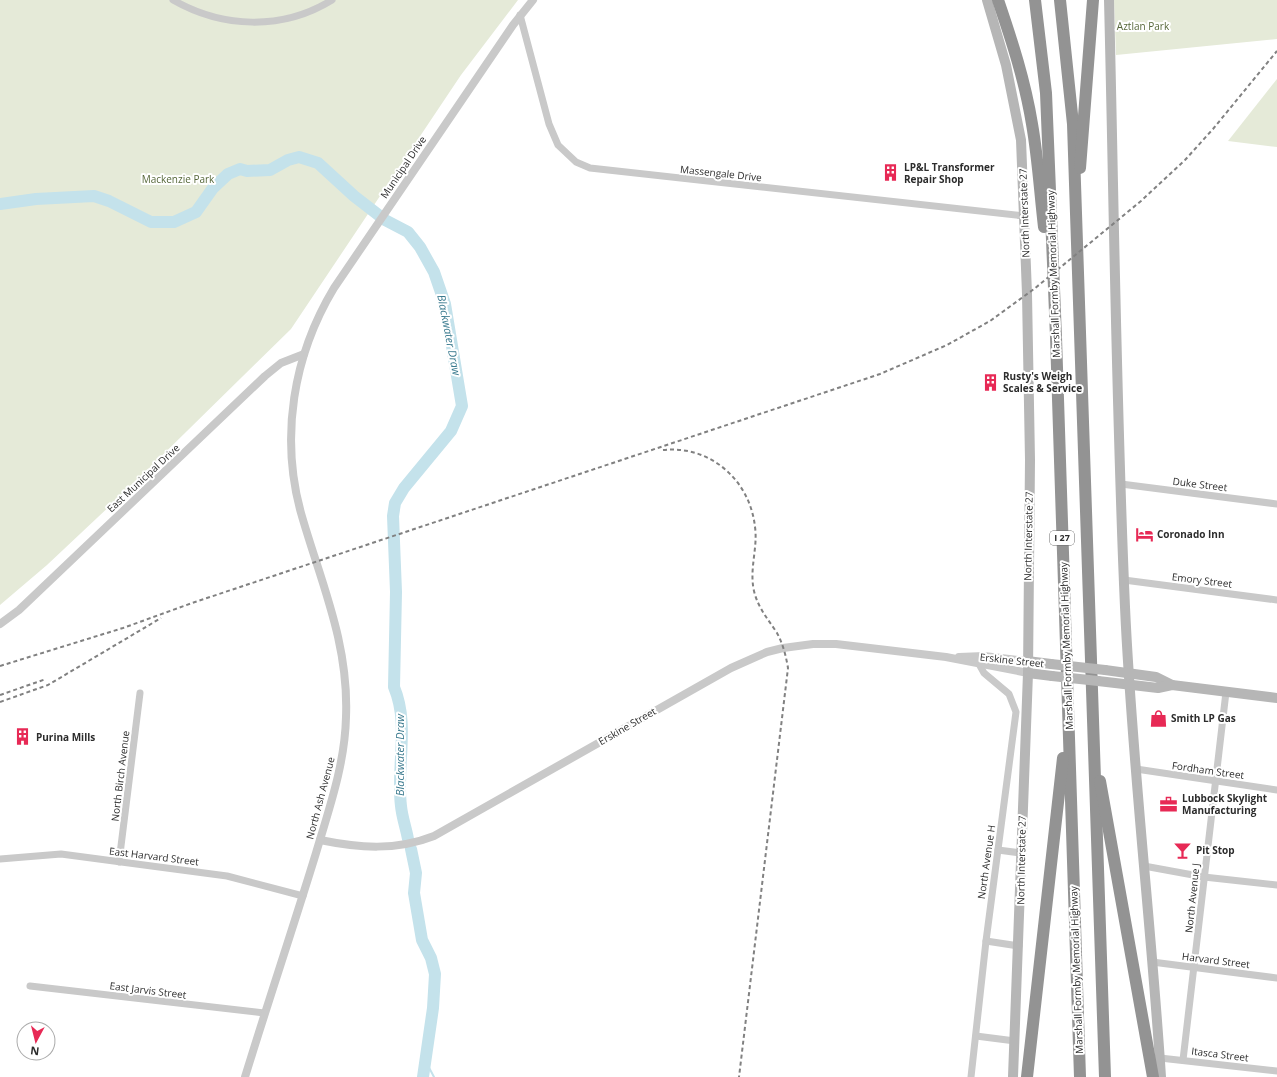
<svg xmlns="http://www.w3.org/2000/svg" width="1277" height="1077" font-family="'Open Sans',sans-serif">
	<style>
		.green { fill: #e5ead8 }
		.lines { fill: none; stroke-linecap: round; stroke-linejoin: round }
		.stream { stroke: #c4e2eb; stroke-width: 2 }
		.river { stroke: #c4e2eb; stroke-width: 12 }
		.minor { stroke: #c9c9c9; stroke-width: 7 }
		.tertiary { stroke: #c9c9c9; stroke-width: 8 }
		.secondary { stroke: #b6b6b6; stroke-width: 10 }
		.motorway { stroke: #939393; stroke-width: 12 }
		.rail { stroke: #818181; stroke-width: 2; stroke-dasharray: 4 3; stroke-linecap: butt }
		.secondary-bridge { stroke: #b6b6b6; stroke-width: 10 }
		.labels { text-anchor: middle; stroke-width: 4; stroke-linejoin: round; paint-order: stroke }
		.shield { fill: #fff; stroke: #6b6b6b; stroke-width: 1 }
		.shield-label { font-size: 9px; font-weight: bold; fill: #2c2c2c }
		.park-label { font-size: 10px; fill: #566739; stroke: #fff }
		.street-label { font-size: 10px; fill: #2c2c2c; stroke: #fff }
		.poi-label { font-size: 10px; font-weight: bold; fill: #2c2c2c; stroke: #fff; text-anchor: start }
		.water-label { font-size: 11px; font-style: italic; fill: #3a7a8e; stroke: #fff }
	</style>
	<rect width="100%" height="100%" fill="#fff"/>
	<g class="green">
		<polygon points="0,0 518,0 461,75 291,329 131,486 47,565 0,605"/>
		<polygon points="1114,0 1277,0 1277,39 1116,55"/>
		<polygon points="1277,79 1277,147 1228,141"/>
	</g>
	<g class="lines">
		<polyline class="stream" points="425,1060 434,1077"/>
		<g class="river">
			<path d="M0,204L36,199L94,196L109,201L151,222H174L196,212L213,188L228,174L240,169L247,171L270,170L288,160L299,157L318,163L354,196L385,220L408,232L420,247L434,272L445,304L462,406L451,431L404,488L395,503L393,516L396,592L394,687C410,725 396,766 401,806C402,817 406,828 408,839"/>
			<polyline points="411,849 416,873 414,893 422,940 431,958 435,974 433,1008 423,1077"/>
		</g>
		<g class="minor">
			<path d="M173,0C222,28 282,31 332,0"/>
			<polyline points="520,15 549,124 558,145 576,162 590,168 1024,216"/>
			<polyline points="1121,484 1277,504"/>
			<polyline points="1124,580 1277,600"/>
			<polyline points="1136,769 1277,790"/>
			<polyline points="998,850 1021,853"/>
			<polyline points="0,859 61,854 227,876 303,896"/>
			<polyline points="119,862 140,693"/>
			<polyline points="1144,866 1204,877 1277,885"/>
			<polyline points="986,941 1019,946"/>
			<polyline points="1152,962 1277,978"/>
			<polyline points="30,986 264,1013"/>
			<polyline points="976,1036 1015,1041"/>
			<polyline points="1160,1058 1277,1071"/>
			<polyline points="1183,1060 1226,692"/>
			<polyline points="971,1077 986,941 1016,712 1009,694 984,673 979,664"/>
		</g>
		<g class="tertiary">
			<polyline points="0,624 19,610 265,376 281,363 304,354"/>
			<polyline points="959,657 984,656 1027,661"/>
			<path d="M320,840C359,848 396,851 434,836L731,668L767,652L783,648L813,644H836L946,657L1028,673"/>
			<path d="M245,1077C268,1002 293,928 316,853C329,809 345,764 346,717C349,643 321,583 301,513C280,437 293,356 334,288L513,25L533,0"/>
		</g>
		<g class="secondary">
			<polyline points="987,0 1006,65 1021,140 1027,294 1030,460 1028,673 1013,1077"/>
			<path d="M1109,0C1114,202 1116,405 1125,607C1132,764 1151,920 1161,1077"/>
			<polyline points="1027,661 1051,664"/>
			<polyline points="1105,670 1156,677 1172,685"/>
			<polyline points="1028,673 1052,676"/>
			<polyline points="1098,681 1158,688 1172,685 1277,698"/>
		</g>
		<g class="motorway">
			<path d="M998,0C1012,41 1025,81 1032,124C1038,158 1040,193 1044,227"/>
			<polyline points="1035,0 1046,93 1056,337 1080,1077"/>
			<polyline points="1060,0 1073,124 1105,1077"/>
			<polyline points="1080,168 1093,0"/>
			<polyline points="1100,781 1153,1077"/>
			<polyline points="1027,1077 1063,758"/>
		</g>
		<g class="rail">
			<path d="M663,450C710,445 750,480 755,527C758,548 749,569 754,591C758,608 768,619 777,633C783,644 786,656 788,668L739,1077"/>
			<polyline points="0,666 123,628 195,602 880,374 947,345 990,321 1034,289 1141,201 1185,160 1213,129 1277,51"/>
			<polyline points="0,695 46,679"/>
			<polyline points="0,702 48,685 161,618"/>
		</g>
		<g class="secondary-bridge">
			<polyline points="1051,664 1105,670"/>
			<polyline points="1052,676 1098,681"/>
		</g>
	</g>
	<defs>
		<symbol id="building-bare" viewBox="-9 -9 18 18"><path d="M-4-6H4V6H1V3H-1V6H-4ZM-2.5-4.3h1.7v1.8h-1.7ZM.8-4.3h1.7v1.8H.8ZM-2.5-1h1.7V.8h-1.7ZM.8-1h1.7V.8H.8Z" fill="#e72955" stroke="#fff" stroke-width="2.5" paint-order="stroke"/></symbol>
		<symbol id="hotel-bare" viewBox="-9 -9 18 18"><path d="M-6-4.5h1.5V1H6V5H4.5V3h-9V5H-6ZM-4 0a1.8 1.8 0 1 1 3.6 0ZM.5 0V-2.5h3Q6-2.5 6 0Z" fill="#e72955" stroke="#fff" stroke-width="2.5" paint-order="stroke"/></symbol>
		<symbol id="shop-bare" viewBox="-9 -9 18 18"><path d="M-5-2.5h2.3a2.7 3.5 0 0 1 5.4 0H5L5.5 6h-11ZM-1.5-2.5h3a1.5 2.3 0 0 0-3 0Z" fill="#e72955" stroke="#fff" stroke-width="2.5" paint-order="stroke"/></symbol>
		<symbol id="office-bare" viewBox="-9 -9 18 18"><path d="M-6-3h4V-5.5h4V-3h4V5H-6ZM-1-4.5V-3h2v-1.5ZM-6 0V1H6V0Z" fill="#e72955" stroke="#fff" stroke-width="2.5" paint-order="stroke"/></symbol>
		<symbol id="bar-bare" viewBox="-9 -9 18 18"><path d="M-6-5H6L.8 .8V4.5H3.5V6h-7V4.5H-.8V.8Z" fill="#e72955" stroke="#fff" stroke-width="2.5" paint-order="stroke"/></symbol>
	</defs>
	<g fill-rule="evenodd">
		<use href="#building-bare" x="878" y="160" width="25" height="25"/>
		<use href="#building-bare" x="978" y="370" width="25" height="25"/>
		<use href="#hotel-bare" x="1132" y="522" width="25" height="25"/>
		<use href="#shop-bare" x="1146" y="706" width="25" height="25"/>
		<use href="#building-bare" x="10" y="724" width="25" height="25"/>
		<use href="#office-bare" x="1156" y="792" width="25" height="25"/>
		<use href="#bar-bare" x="1170" y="838" width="25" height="25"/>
	</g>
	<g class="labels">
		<rect class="shield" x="1050" y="531" width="24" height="14" rx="3"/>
		<g class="shield-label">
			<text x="1062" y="541">I 27</text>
		</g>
		<g class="park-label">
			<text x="1143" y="30">Aztlan Park</text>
			<text x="178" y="183">Mackenzie Park</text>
		</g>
		<g class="street-label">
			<text transform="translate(403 167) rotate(-56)" y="4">Municipal Drive</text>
			<text transform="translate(721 173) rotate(6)" y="4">Massengale Drive</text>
			<text transform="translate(1024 213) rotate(-92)" y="4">North Interstate 27</text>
			<text transform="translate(1053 274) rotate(-92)" y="4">Marshall Formby Memorial Highway</text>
			<text transform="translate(143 478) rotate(-43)" y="4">East Municipal Drive</text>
			<text transform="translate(1200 484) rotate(7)" y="4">Duke Street</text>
			<text transform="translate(1028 536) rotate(-89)" y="4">North Interstate 27</text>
			<text transform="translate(1202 580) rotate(7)" y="4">Emory Street</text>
			<text transform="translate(1066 646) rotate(-92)" y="4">Marshall Formby Memorial Highway</text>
			<text transform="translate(1012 660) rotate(6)" y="4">Erskine Street</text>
			<text transform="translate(627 726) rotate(-30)" y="4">Erskine Street</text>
			<text transform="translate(1208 770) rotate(8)" y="4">Fordham Street</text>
			<text transform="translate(120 776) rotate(-83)" y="4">North Birch Avenue</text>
			<text transform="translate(320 798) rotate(-75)" y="4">North Ash Avenue</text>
			<text transform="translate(154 856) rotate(7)" y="4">East Harvard Street</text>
			<text transform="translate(1021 860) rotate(-89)" y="4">North Interstate 27</text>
			<text transform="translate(986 862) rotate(-82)" y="4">North Avenue H</text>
			<text transform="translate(1192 898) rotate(-84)" y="4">North Avenue J</text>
			<text transform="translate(1216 960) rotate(7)" y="4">Harvard Street</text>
			<text transform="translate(1076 970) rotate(-92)" y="4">Marshall Formby Memorial Highway</text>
			<text transform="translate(148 990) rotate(7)" y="4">East Jarvis Street</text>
			<text transform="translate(1220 1054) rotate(7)" y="4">Itasca Street</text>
		</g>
		<g class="poi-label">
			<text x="904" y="171">LP&amp;L Transformer<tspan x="904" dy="12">Repair Shop</tspan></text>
			<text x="1003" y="380">Rusty's Weigh<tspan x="1003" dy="12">Scales &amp; Service</tspan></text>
			<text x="1157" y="538">Coronado Inn</text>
			<text x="1171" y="722">Smith LP Gas</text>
			<text x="36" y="741">Purina Mills</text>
			<text x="1182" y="802">Lubbock Skylight<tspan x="1182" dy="12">Manufacturing</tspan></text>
			<text x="1196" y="854">Pit Stop</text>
		</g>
		<g class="water-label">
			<text transform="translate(449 335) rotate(79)" y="4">Blackwater Draw</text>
			<text transform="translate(400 755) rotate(-90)" y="4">Blackwater Draw</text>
		</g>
	</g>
	<g transform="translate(36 1041) rotate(187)"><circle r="19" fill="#ffffff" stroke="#ababab"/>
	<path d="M0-3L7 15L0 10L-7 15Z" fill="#e72955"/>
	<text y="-6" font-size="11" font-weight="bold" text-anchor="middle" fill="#2c2c2c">N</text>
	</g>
</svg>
